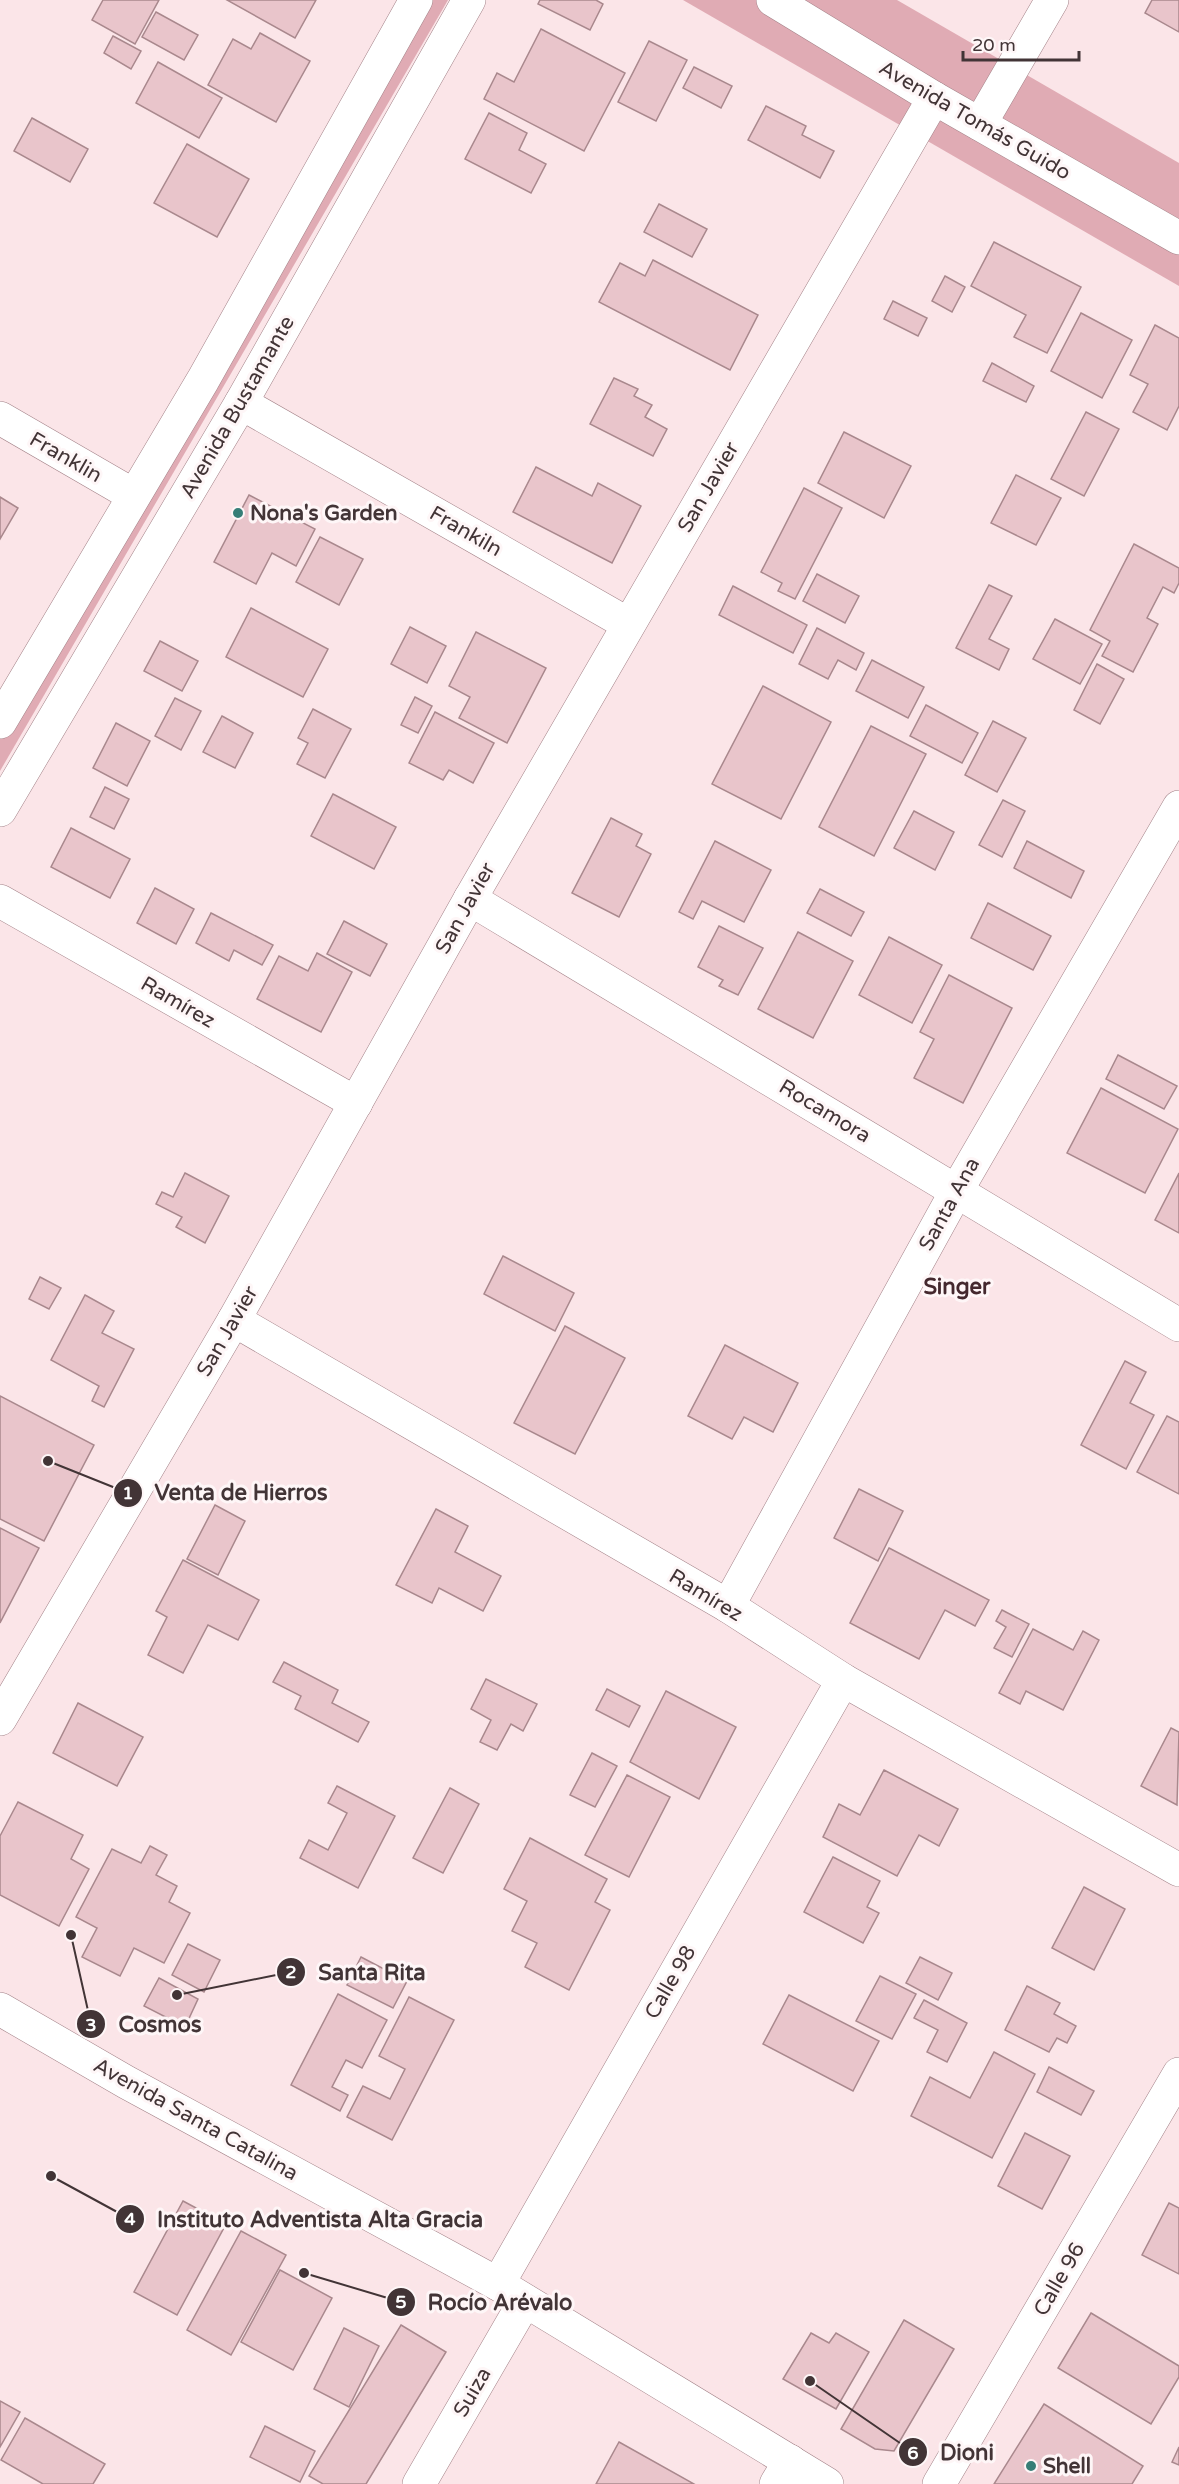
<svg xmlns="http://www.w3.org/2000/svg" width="1179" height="2484" font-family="'Varela Round',sans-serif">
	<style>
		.green { fill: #e0abb4 }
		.building { fill: #e9c5cb; stroke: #a9888d; stroke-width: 1.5 }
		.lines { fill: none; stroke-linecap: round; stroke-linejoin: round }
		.street-casing { stroke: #a38288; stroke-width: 34 }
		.secondary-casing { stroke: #a38288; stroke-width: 34 }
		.primary-casing { stroke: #a38288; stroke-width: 34 }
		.street { stroke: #fff; stroke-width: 33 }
		.secondary { stroke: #fff; stroke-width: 33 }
		.primary { stroke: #fff; stroke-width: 33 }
		.poi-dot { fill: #367e77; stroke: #fef6f7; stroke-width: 2 }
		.labels { text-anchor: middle; stroke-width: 6; stroke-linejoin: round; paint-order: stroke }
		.street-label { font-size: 21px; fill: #423436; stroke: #fef6f7 }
		.poi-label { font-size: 21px; font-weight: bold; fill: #423436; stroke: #fef6f7; text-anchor: start }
		.neighbourhood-label { font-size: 22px; font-weight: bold; fill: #44282e; stroke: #fef6f7 }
		.leader { fill: none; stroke: #423436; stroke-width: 2 }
		.callout-dot { fill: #423436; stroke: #fef6f7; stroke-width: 2 }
		.mark-label { font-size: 18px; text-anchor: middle; font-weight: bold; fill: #fff }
		.callout-label { font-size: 22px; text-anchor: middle; font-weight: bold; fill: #423436; stroke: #fef6f7; stroke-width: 6; stroke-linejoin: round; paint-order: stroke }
	</style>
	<rect width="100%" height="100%" fill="#fbe5e8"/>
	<g class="green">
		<polygon points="424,0 448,0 0,771 0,723"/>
		<polygon points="683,0 897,0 1179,163 1179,286"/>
	</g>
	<g class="building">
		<polygon points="103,0 159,0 135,44 92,20"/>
		<polygon points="227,0 316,0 295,38"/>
		<polygon points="540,0 596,0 603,4 590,30 538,4"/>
		<polygon points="1152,0 1179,0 1179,32 1145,13"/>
		<polygon points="156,12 198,35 184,60 142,37"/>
		<polygon points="541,29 625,73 584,151 484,99 497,73 514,82"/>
		<polygon points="260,33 310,61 276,122 208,85 233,39 251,49"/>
		<polygon points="113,36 141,51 131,69 104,53"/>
		<polygon points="649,41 687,60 656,121 618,102"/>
		<polygon points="158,62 222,98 199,138 136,103"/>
		<polygon points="694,67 732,86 721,108 683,88"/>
		<polygon points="766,106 806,126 802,135 834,151 820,178 748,140"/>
		<polygon points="489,113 527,133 519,150 546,164 531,193 465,159"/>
		<polygon points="32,118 88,149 70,182 14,151"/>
		<polygon points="187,144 249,179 217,237 154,203"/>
		<polygon points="659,204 707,229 692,257 644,232"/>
		<polygon points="994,242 1081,287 1047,353 1014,337 1026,315 971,286"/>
		<polygon points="653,260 758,315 730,370 599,302 620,263 645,276"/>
		<polygon points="945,276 965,287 952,312 932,301"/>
		<polygon points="893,301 927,318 918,336 884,319"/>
		<polygon points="1081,313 1132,340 1102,398 1051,371"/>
		<polygon points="1155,325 1179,338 1179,406 1167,430 1133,412 1148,384 1130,375"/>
		<polygon points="992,363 1034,386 1026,402 983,381"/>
		<polygon points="614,378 638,389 634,396 652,405 645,417 667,429 653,456 590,424"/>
		<polygon points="1086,412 1119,429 1084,496 1051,479"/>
		<polygon points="844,432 911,466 884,518 818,483"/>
		<polygon points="536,467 592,496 598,483 641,506 612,563 513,512"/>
		<polygon points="1016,475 1061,498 1036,545 991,523"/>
		<polygon points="804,488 842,508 795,599 778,591 782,583 761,572"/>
		<polygon points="249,495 315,529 296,566 272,553 256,584 214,562"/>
		<polygon points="0,497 18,508 0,539"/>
		<polygon points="320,537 363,559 339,605 296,582"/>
		<polygon points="1134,544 1179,568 1179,583 1174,593 1163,587 1147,618 1158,624 1133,672 1102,656 1110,641 1090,630"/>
		<polygon points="817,574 859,596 845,623 803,601"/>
		<polygon points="989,585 1012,596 989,639 1009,649 999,670 956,648"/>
		<polygon points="733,586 807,625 793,653 719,615"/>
		<polygon points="251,608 328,649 303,697 226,657"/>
		<polygon points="1055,619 1102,644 1080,684 1033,659"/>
		<polygon points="410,627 446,646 427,683 391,664"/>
		<polygon points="817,628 864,653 856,670 838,660 828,679 799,664"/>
		<polygon points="476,632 546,668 507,743 459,718 470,697 449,686"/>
		<polygon points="160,641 198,661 182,691 144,671"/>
		<polygon points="872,660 924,687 908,718 856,691"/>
		<polygon points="1097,664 1124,679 1100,724 1074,710"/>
		<polygon points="763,686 831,722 781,819 712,784"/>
		<polygon points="415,697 432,706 418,733 401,725"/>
		<polygon points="175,698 201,711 181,750 155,736"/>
		<polygon points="926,705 978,733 962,763 910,736"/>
		<polygon points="313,709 351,729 325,778 297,764 308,743 298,738"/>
		<polygon points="435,712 494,743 473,783 449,770 443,780 409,763"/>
		<polygon points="222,716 253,733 235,768 203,752"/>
		<polygon points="993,721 1026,738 997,792 965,775"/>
		<polygon points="116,723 150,741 127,786 93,768"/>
		<polygon points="871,726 926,754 874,856 819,827"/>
		<polygon points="105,787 129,799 114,829 90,817"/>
		<polygon points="333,794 396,827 374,869 311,836"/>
		<polygon points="1003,800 1025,811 1002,857 979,845"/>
		<polygon points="914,811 954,832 935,870 894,848"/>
		<polygon points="611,818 642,834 636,846 651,854 619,917 572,893"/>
		<polygon points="71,828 130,859 110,898 51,867"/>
		<polygon points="715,841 771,870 744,922 702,901 693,919 679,912"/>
		<polygon points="1027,841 1084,871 1071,898 1014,868"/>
		<polygon points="155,888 194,909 176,944 137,923"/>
		<polygon points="820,889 864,912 851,936 807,913"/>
		<polygon points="988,903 1051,936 1033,970 971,938"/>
		<polygon points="211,913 273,945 262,965 234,950 229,961 196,943"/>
		<polygon points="344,921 387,944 370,976 327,954"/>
		<polygon points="719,926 763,948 738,995 719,986 723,980 698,967"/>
		<polygon points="798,932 853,961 813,1038 758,1009"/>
		<polygon points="889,937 942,965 912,1023 859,995"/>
		<polygon points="317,953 352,972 321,1032 257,999 279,956 308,971"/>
		<polygon points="949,975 1012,1008 963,1103 914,1078 934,1039 920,1032"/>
		<polygon points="1118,1055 1177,1086 1164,1109 1106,1079"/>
		<polygon points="1101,1088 1178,1129 1145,1193 1067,1153"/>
		<polygon points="185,1173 229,1196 205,1243 176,1227 182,1217 156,1204 162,1192 173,1197"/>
		<polygon points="1179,1173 1179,1233 1155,1220"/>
		<polygon points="503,1256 574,1293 555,1331 484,1294"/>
		<polygon points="40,1277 61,1288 49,1309 29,1299"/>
		<polygon points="85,1295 114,1311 102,1333 134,1349 104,1407 92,1401 99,1386 51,1360"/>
		<polygon points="565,1326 625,1358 575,1454 514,1423"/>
		<polygon points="725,1345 798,1383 773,1432 744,1417 732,1439 688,1416"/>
		<polygon points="1125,1361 1146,1372 1130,1403 1154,1415 1126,1469 1081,1445"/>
		<polygon points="0,1396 94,1445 44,1541 0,1519"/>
		<polygon points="1167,1416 1179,1422 1179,1494 1137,1472"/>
		<polygon points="859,1489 903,1511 878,1561 834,1538"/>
		<polygon points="215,1505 245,1521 218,1575 187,1559"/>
		<polygon points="436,1509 468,1526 455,1552 501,1576 483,1611 439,1588 432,1603 396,1585"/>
		<polygon points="0,1528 39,1548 0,1623"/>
		<polygon points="889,1548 989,1600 975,1626 945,1610 919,1659 850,1623"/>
		<polygon points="183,1560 259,1600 238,1640 208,1625 183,1673 148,1655 167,1617 156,1611"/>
		<polygon points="1002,1610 1029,1624 1012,1657 994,1648 1006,1627 996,1621"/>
		<polygon points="1033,1629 1073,1650 1083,1631 1099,1640 1063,1710 1026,1691 1020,1704 999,1693"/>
		<polygon points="284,1662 338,1690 332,1703 369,1722 358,1742 295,1709 301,1696 273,1682"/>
		<polygon points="486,1679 537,1704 523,1731 511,1724 497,1750 480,1742 491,1720 471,1709"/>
		<polygon points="607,1689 640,1706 629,1727 596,1710"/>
		<polygon points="666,1691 736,1727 699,1799 630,1762"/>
		<polygon points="78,1703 143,1737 117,1786 53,1753"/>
		<polygon points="1171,1728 1179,1732 1177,1805 1141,1786"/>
		<polygon points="592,1753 617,1766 595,1807 570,1795"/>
		<polygon points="884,1770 958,1809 939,1846 919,1835 897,1876 823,1837 839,1804 860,1815"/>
		<polygon points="627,1775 670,1797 629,1877 585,1855"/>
		<polygon points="337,1786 395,1816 358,1888 300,1858 309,1840 328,1850 347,1813 328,1803"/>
		<polygon points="450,1788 479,1804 443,1873 413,1858"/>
		<polygon points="18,1802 83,1835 71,1859 89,1869 59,1926 0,1895 0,1836"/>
		<polygon points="530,1838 607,1879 595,1902 610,1910 569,1990 525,1967 537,1943 512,1931 527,1901 504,1889"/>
		<polygon points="150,1846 167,1855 156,1875 177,1886 169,1902 190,1913 164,1963 134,1948 120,1976 82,1957 97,1928 76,1917 112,1849 141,1863"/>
		<polygon points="833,1857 880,1881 867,1907 879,1913 863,1943 804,1912"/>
		<polygon points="1084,1887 1125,1909 1094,1970 1052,1948"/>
		<polygon points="188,1944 220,1960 204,1992 172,1975"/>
		<polygon points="361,1957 407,1981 393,2008 347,1985"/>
		<polygon points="920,1957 952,1973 938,2000 906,1983"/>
		<polygon points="880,1976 916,1994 892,2039 856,2021"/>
		<polygon points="159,1978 198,1999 185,2027 144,2006"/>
		<polygon points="1027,1986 1060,2003 1054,2014 1076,2026 1067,2043 1057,2038 1049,2052 1005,2030"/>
		<polygon points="338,1994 387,2020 362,2068 346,2060 332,2087 348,2095 340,2111 291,2085"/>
		<polygon points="789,1995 879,2041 853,2091 763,2044"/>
		<polygon points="409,1997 454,2020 392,2140 347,2117 363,2086 390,2099 405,2069 379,2056"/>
		<polygon points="924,2000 967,2023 947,2062 927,2052 938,2030 914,2018"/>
		<polygon points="994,2052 1035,2074 992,2158 911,2116 930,2077 970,2098"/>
		<polygon points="1049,2067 1094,2091 1081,2115 1037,2092"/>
		<polygon points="1025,2133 1070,2156 1042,2209 998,2186"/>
		<polygon points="183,2201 226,2224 177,2315 134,2292"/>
		<polygon points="1169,2203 1179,2208 1179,2274 1142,2255"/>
		<polygon points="241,2231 286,2255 231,2355 187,2330"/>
		<polygon points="280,2270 332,2298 293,2370 241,2342"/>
		<polygon points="1091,2313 1179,2366 1179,2377 1151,2424 1058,2368"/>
		<polygon points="904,2320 954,2349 894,2451 875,2449 841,2429"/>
		<polygon points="401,2325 446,2352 366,2484 323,2484 309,2476"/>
		<polygon points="344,2328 379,2346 349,2407 314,2389"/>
		<polygon points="811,2333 829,2343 836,2333 869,2352 836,2409 783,2379"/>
		<polygon points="0,2401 20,2412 0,2447"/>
		<polygon points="1044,2404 1143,2466 1132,2484 994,2484"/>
		<polygon points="25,2418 105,2464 93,2484 43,2484 1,2460"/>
		<polygon points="265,2426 315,2451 300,2482 250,2457"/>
		<polygon points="619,2442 694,2484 596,2484"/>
		<polygon points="1179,2447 1179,2465 1172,2462"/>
	</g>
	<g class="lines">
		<defs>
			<g id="street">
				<polyline points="980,124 1052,0"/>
				<polyline points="241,403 628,624"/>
				<polyline points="0,418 133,495"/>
				<polyline points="470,899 1179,1325"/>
				<polyline points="0,901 356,1103"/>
				<polyline points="234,1320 728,1606 843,1680 1179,1870"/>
				<polyline points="728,1606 957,1190 1179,807"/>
				<polyline points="0,1719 234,1320 470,899 934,98"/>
				<polyline points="498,2284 843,1680"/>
				<polyline points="419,2484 525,2301"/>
				<polyline points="776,2484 790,2461"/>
				<polyline points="939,2484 1179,2074"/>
			</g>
			<g id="secondary">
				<polyline points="773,0 934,98 1179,238"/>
				<polyline points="0,722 203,380 416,0"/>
				<polyline points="0,810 241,403 469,0"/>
			</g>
			<polyline id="primary" points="0,2009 126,2082 498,2284 827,2484"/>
		</defs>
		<use href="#street" class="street-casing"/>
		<use href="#secondary" class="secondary-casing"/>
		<use href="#primary" class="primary-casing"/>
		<use href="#street" class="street"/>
		<use href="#secondary" class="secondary"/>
		<use href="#primary" class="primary"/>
	</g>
	<g class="poi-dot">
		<circle cx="238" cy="513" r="6"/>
		<circle cx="1031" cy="2466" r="6"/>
	</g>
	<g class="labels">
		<g class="street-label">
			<text transform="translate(975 120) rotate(30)" y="7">Avenida Tomás Guido</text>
			<text transform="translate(237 407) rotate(-60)" y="7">Avenida Bustamante</text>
			<text transform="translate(66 457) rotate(30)" y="7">Franklin</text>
			<text transform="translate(708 487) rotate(-60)" y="7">San Javier</text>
			<text transform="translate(466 531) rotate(30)" y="7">Frankiln</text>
			<text transform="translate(465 908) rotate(-61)" y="7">San Javier</text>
			<text transform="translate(178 1002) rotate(30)" y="7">Ramírez</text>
			<text transform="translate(825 1111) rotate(31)" y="7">Rocamora</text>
			<text transform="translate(949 1204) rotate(-61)" y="7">Santa Ana</text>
			<text transform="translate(227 1331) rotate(-60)" y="7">San Javier</text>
			<text transform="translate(706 1595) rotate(31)" y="7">Ramírez</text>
			<text transform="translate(670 1982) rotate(-60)" y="7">Calle 98</text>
			<text transform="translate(196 2119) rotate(29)" y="7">Avenida Santa Catalina</text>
			<text transform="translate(1059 2279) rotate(-60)" y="7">Calle 96</text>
			<text transform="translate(472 2392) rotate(-60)" y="7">Suiza</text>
		</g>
		<g class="poi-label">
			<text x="250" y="520">Nona's Garden</text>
			<text x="1043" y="2473">Shell</text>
		</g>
		<g class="neighbourhood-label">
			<text x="957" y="1294">Singer</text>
		</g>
	</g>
	<path class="leader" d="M48 1461L128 1493M177 1995L291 1972M71 1935L91 2024M51 2176L130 2219M304 2273L401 2302M810 2381L913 2452"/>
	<g class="callout-dot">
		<circle cx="48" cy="1461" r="6"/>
		<circle cx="177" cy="1995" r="6"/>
		<circle cx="71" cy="1935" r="6"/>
		<circle cx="51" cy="2176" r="6"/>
		<circle cx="304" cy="2273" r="6"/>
		<circle cx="810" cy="2381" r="6"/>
		<circle cx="128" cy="1493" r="15"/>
		<circle cx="291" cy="1972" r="15"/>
		<circle cx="91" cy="2024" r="15"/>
		<circle cx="130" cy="2219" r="15"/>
		<circle cx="401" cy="2302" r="15"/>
		<circle cx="913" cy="2452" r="15"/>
	</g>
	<g class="mark-label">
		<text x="128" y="1499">1</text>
		<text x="291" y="1978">2</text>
		<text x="91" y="2031">3</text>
		<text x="130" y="2225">4</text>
		<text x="401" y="2308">5</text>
		<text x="913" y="2459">6</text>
	</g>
	<g class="callout-label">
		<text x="241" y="1500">Venta de Hierros</text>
		<text x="372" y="1980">Santa Rita</text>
		<text x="160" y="2032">Cosmos</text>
		<text x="320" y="2227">Instituto Adventista Alta Gracia</text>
		<text x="500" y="2310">Rocío Arévalo</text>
		<text x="967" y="2460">Dioni</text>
	</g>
	<path d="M963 51v9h116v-9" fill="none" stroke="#423436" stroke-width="3"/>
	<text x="972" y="51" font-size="18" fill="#423436" stroke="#fef6f7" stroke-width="4.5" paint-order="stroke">20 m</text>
</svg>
